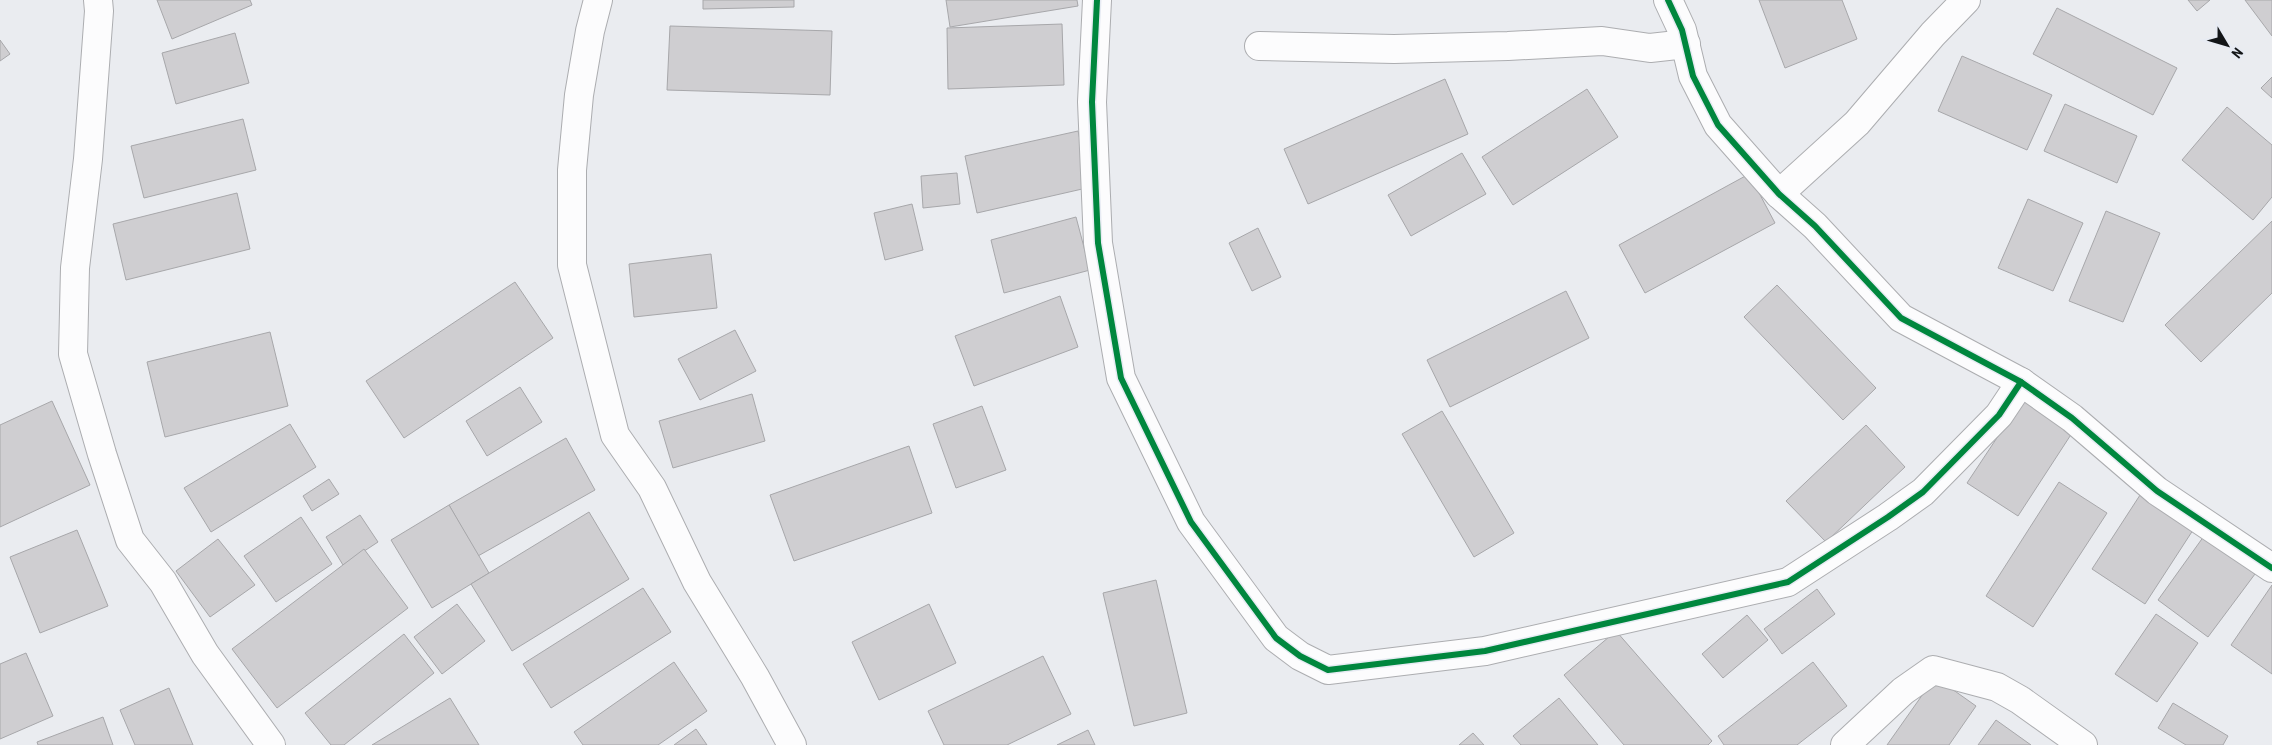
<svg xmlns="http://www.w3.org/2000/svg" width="2272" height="745" font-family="'Roboto Condensed',sans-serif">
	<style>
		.building { fill: #cfced1; stroke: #a7a7aa }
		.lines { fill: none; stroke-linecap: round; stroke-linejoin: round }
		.minor-casing { stroke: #acadb0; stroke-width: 30 }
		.minor { stroke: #fcfcfd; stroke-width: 28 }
		.cycleway-casing { stroke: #e7ebf3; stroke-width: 9 }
		.cycleway { stroke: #00873e; stroke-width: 6 }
	</style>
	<rect width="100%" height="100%" fill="#eaecf0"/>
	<g class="building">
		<polygon points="157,0 250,0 252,5 172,39"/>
		<polygon points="703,0 794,0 794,7 703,9"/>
		<polygon points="946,0 1077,0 1078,6 950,27"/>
		<polygon points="1759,0 1842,0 1857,39 1785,68"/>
		<polygon points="2188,0 2210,0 2197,11"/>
		<polygon points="2245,0 2272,0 2272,36"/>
		<polygon points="2057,8 2177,68 2153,115 2033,54"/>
		<polygon points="1062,24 1064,85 948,89 947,28"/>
		<polygon points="670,26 832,31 830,95 667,90"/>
		<polygon points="235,33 249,83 176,104 162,53"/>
		<polygon points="0,40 10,54 0,61"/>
		<polygon points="1962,56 2052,95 2027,150 1938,111"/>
		<polygon points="2272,77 2272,98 2261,88"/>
		<polygon points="1445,79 1468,134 1308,204 1284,149"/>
		<polygon points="1587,89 1618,137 1513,205 1482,157"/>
		<polygon points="2065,104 2137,136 2117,183 2044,151"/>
		<polygon points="2227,107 2272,145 2272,197 2253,220 2182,160"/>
		<polygon points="243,119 256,170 144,198 131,146"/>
		<polygon points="1078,131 1091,187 977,213 965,156"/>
		<polygon points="1462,153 1486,194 1411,236 1388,195"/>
		<polygon points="957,173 960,204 923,208 921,176"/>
		<polygon points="1749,174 1775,223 1645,293 1619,245"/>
		<polygon points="237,193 250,249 126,280 113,224"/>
		<polygon points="2028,199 2083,223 2053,291 1998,268"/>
		<polygon points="912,204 923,250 885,260 874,213"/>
		<polygon points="2106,211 2160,233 2123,322 2069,301"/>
		<polygon points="1076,217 1090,270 1004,293 991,240"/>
		<polygon points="2272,221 2272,293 2201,362 2165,325"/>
		<polygon points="1258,228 1281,277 1252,291 1229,243"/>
		<polygon points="711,254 717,308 634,317 629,264"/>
		<polygon points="515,282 553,338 404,438 366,381"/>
		<polygon points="1777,285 1876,388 1843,420 1744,317"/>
		<polygon points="1566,291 1589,338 1450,407 1427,360"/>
		<polygon points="1060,296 1078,347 974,386 955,336"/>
		<polygon points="735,330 756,371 700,400 678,359"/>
		<polygon points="270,332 288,406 165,437 147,362"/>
		<polygon points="520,387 542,422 487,456 466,421"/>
		<polygon points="752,394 765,441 673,468 659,421"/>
		<polygon points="2024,397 2074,430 2018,516 1967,483"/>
		<polygon points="52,401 90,485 0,527 0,425"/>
		<polygon points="982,406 1006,470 956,488 933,424"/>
		<polygon points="1442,411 1514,533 1474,557 1402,434"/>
		<polygon points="290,424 316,467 211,532 184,488"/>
		<polygon points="1866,425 1905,467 1826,542 1786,501"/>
		<polygon points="566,438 595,490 478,556 449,505"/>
		<polygon points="909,446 932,513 794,561 770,495"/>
		<polygon points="329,479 339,494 312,511 303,496"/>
		<polygon points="2059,482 2107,513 2033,627 1986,596"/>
		<polygon points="2142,492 2195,527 2145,604 2092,569"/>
		<polygon points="449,505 489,573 432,608 391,540"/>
		<polygon points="589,512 629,579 512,651 471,584"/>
		<polygon points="360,515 378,542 343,565 326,537"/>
		<polygon points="301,517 332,564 276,602 244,556"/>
		<polygon points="77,530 108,606 40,633 10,557"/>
		<polygon points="2204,536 2255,574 2208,637 2158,600"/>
		<polygon points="218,539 255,585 210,617 176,571"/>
		<polygon points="364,549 408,608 277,708 232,649"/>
		<polygon points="1156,580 1187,713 1134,726 1103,593"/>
		<polygon points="2272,585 2272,674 2231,645"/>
		<polygon points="643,588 671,632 551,708 523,664"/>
		<polygon points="1817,589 1835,614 1782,654 1764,629"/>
		<polygon points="457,604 485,641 442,674 414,637"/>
		<polygon points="929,604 956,663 879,700 852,642"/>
		<polygon points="2156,614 2198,643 2157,702 2115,674"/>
		<polygon points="1747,615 1768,640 1723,678 1702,654"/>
		<polygon points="1616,631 1712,741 1708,745 1624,745 1564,675"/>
		<polygon points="404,634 434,673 344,745 331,745 305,713"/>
		<polygon points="26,653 53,716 0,739 0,664"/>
		<polygon points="1043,656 1071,714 1007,745 944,745 928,711"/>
		<polygon points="674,662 707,711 658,745 583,745 574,732"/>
		<polygon points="1813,662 1847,706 1797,745 1724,745 1718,736"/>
		<polygon points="1935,677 1976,706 1949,745 1887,745"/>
		<polygon points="169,688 193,745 135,745 120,710"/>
		<polygon points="450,698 479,745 372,745"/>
		<polygon points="1559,698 1598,745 1521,745 1513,736"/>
		<polygon points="2173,703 2228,736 2223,745 2186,745 2158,728"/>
		<polygon points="103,717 113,745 38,745 37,742"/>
		<polygon points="1996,720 2031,745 1978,745"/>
		<polygon points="696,729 707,745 674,745"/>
		<polygon points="1088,730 1095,745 1057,745"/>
		<polygon points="1473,733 1484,745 1459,745"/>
	</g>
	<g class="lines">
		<defs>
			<g id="minor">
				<polyline points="98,0 99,11 88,159 75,268 73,354 102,454 130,540 163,582 205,654 271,745"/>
				<polyline points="598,0 590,31 579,95 572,170 572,265 615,435 652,488 697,582 755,677 792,745"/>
				<polyline points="1097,0 1092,102 1098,243 1121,378 1191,522 1276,638 1300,656 1328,670 1485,651 1788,582 1888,517 1923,492 1999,415 2021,382"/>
				<polyline points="1668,0 1682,30 1693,76 1718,125 1779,194 1815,226 1901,318 2021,382 2072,418 2157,491 2272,568"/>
				<polyline points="1259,46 1394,49 1508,46 1602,41 1650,48 1686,44"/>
				<polyline points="1779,194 1857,123 1933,34 1966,0"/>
				<polyline points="1845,745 1903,691 1933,670 1997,687 2020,700 2083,745"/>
			</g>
		</defs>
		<use href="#minor" class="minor-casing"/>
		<use href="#minor" class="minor"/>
		<defs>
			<g id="cycleway">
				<polyline points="1097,0 1092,102 1098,243 1121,378 1191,522 1276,638 1300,656 1328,670 1485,651 1788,582 1888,517 1923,492 1999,415 2021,382"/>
				<polyline points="1668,0 1682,30 1693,76 1718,125 1779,194 1815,226 1901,318 2021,382 2072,418 2157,491 2272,568"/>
			</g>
		</defs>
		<use href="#cycleway" class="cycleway-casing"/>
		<use href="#cycleway" class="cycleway"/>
	</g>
	<g transform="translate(2227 45) rotate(128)" stroke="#e7ebf3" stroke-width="4" paint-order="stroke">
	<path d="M0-4L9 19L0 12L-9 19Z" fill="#131517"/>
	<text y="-8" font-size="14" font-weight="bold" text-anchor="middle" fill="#131517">N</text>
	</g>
</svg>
